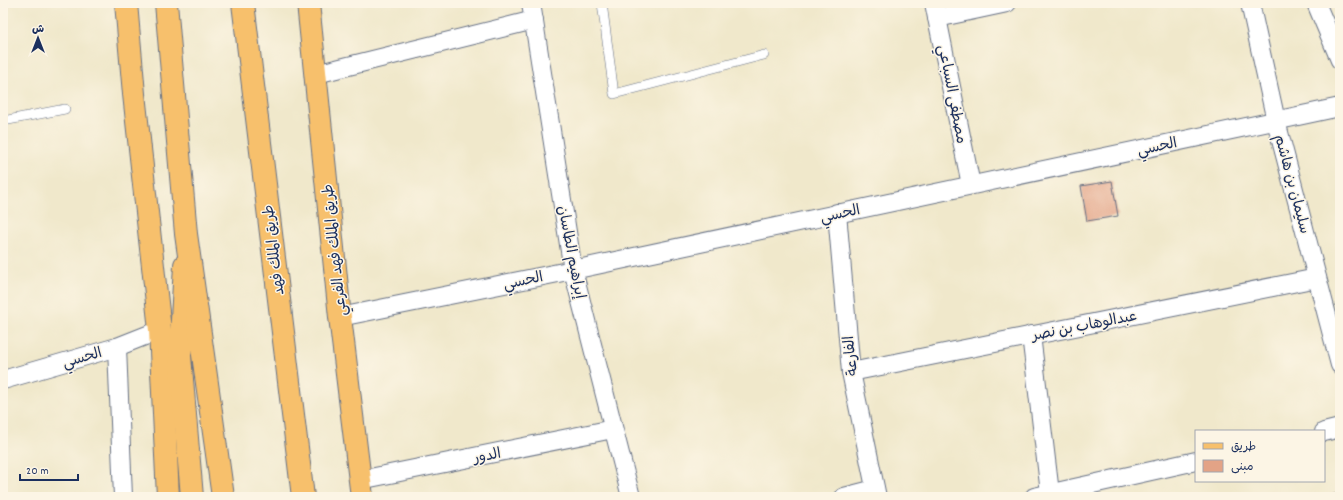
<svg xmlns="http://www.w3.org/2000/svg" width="1343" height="500" font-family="Dekko,'Playpen Sans Arabic',sans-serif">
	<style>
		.building { fill: #e3a386 }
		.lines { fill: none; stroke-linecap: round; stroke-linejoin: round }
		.service-casing { stroke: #667084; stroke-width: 10 }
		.minor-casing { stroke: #667084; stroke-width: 20 }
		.primary-casing { stroke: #667084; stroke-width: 24 }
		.motorway-casing { stroke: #667084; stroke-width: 24 }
		.service { stroke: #fff; stroke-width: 9 }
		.minor { stroke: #fff; stroke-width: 18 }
		.primary { stroke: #f7c06c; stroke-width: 22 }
		.motorway { stroke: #f7c06c; stroke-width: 22 }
		.labels { text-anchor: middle; stroke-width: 3; stroke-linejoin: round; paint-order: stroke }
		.street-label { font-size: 15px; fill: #1b2f5e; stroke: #fcf5e5 }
	</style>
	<rect width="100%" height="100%" fill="#fcf5e5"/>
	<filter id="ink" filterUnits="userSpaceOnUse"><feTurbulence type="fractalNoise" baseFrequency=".025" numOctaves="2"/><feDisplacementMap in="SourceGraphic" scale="8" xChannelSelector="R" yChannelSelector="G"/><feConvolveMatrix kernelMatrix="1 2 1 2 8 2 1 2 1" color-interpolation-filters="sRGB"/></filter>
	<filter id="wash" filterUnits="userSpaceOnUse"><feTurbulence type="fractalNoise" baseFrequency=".012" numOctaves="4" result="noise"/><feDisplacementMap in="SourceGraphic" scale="16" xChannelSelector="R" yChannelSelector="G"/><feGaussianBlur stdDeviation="0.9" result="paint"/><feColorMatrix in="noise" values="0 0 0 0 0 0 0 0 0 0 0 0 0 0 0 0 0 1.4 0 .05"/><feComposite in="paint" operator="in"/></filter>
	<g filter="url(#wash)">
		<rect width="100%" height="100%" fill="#f0e8cb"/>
		<g id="blocks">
			<g class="building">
				<polygon points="1112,181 1118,216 1087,221 1081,186"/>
				<polygon points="1340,493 1340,497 1325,497 1325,496"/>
			</g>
		</g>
	</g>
	<g filter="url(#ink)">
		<use href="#blocks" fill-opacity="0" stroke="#667084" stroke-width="1"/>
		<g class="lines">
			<defs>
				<g id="service">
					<polyline points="602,3 614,94 764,55"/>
					<polyline points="3,121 65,109"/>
				</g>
				<g id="minor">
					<polyline points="531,3 573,270 631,497"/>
					<polyline points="934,3 971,185"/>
					<polyline points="1250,3 1276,121 1340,365"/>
					<polyline points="1316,3 1340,60"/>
					<polyline points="937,18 1007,3"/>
					<polyline points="316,74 534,20"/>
					<polyline points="837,213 851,372 877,497"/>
					<polyline points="340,317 573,270 1340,107"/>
					<polyline points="1031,335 1050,493"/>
					<polyline points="117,347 123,497"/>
					<polyline points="851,372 1317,278"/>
					<polyline points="3,380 117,347 160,330"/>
					<polyline points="1324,432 1340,428"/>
					<polyline points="360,480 613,429"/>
					<polyline points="844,497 875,489"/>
					<polyline points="1034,497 1196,461"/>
				</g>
				<g id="primary">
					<polyline points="126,3 134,94 160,330 168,497"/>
					<polyline points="308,3 340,317 362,497"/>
					<polyline points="185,265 180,356 192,497"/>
				</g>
				<g id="motorway">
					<polyline points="166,3 186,234 223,497"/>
					<polyline points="243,3 303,497"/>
				</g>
			</defs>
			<use href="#service" class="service-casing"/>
			<use href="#minor" class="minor-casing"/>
			<use href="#primary" class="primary-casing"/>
			<use href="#motorway" class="motorway-casing"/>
			<use href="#service" class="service"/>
			<use href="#minor" class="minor"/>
			<use href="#primary" class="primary"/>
			<use href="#motorway" class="motorway"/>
		</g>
	</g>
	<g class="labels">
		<g class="street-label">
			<text transform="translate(953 94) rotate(79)" y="5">مصطفى السباعي</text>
			<text transform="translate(1157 146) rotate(-12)" y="5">الحسي</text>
			<text transform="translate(1293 184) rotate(75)" y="5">سليمان بن هاشم</text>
			<text transform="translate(840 213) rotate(-12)" y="5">الحسي</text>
			<text transform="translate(273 250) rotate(-97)" y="5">طريق الملك فهد</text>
			<text transform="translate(334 250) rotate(-96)" y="5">طريق الملك فهد الفرعي</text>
			<text transform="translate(572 252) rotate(79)" y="5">إبراهيم الطاسان</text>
			<text transform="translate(523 280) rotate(-12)" y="5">الحسي</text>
			<text transform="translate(1084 325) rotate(-11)" y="5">عبدالوهاب بن نصر</text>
			<text transform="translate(850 356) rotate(-96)" y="5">الفارعة</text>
			<text transform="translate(82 357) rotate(-16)" y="5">الحسي</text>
			<text transform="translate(487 455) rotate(-11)" y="5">الدور</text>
		</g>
	</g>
	<rect width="1343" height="500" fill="none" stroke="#fcf5e5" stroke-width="16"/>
	<rect x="1195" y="430" width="130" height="52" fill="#fcf5e5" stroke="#a2a6af"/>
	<rect x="1203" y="443" width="20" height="6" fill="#f7c06c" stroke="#a2a6af"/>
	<text x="1231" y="450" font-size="12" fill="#1b2f5e">طريق</text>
	<rect x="1203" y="460" width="20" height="12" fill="#e3a386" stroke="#a2a6af"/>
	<text x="1231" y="470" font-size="12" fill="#1b2f5e">مبنى</text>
	<g transform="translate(38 38)" stroke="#fcf5e5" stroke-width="3" paint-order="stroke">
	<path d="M0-3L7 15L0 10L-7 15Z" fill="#1b2f5e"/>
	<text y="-6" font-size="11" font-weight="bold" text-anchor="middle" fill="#1b2f5e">ش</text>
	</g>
	<path d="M20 474v6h58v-6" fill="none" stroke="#1b2f5e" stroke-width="2"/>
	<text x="26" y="474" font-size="12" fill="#1b2f5e" stroke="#fcf5e5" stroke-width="3" paint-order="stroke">20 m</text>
</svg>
